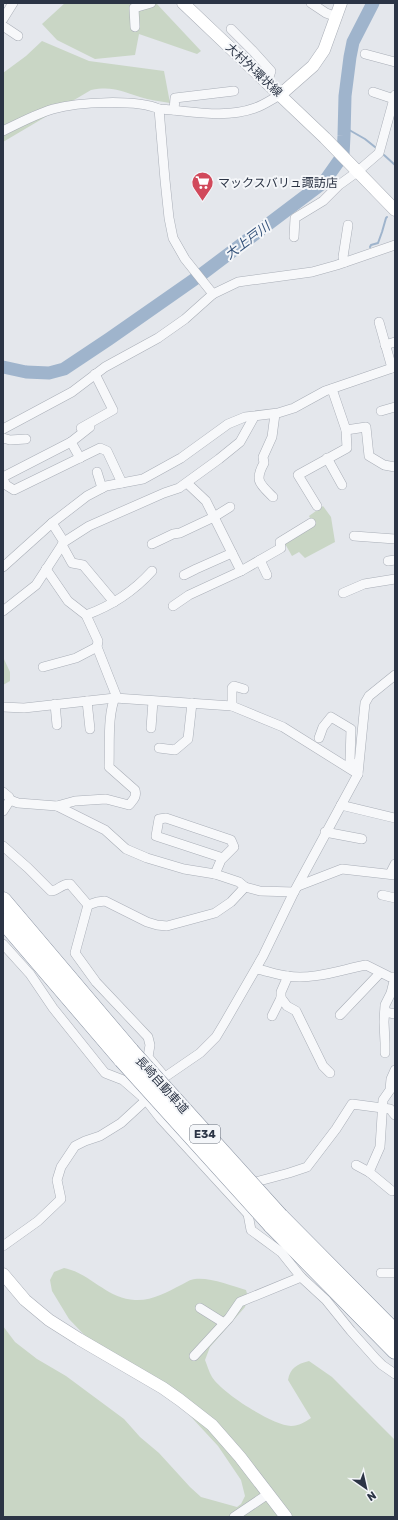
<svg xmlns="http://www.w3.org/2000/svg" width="398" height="1520" font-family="Rubik,'Noto Sans JP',sans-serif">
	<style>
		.green { fill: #c9d6c5 }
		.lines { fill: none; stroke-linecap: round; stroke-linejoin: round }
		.stream { stroke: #9fb4cc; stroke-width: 2 }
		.river { stroke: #9fb4cc; stroke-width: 13 }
		.street-casing { stroke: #a9aeb7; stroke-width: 10 }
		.secondary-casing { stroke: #a9aeb7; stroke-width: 13 }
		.highway-casing { stroke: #8b94a3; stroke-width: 17 }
		.street { stroke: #f7f8fa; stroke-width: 9 }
		.secondary { stroke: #fff; stroke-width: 12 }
		.highway { stroke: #fff; stroke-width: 16 }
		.highway-bridge-casing { stroke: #8b94a3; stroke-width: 17; stroke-linecap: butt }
		.highway-bridge { stroke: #fff; stroke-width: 16 }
		.labels { text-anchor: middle; stroke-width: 4; stroke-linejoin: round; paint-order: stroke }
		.shield { fill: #f4f6f9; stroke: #676e7b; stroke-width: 1 }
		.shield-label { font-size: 11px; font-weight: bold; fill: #2b3445 }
		.street-label { font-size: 12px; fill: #2b3445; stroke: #f4f6f9 }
		.poi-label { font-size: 12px; fill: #2b3445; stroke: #f4f6f9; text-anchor: start }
		.water-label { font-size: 13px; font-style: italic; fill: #34527a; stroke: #f4f6f9 }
	</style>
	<rect width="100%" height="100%" fill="#e4e7ec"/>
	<g class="green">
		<polygon points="65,3 156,3 201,51 197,54 139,34 135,55 95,59 57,40 42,24"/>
		<path d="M42,41L89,61L164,71L170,103C160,101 149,100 140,97C120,91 113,86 91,90L3,142V73L26,56Z"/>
		<polygon points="323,506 331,517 335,542 305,558 299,552 292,556 284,542 313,524 309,516"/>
		<polygon points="3,657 10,672 10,681 3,685"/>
		<path d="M64,1268C90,1273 107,1299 135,1300C152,1301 167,1292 181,1285C185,1283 191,1279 195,1279C209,1277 233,1286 246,1290L248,1297L245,1307L210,1347L205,1360C207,1365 209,1372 212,1377C222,1393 272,1425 291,1426C299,1426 305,1422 311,1418L288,1380C290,1368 297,1364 309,1361L332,1377L395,1440V1517H3V1326L15,1342L37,1359L66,1376L124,1419L140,1437L159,1453L190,1487L201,1497L237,1507L241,1504L245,1496L241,1480L218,1446L181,1406L92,1343L69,1319L52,1291L50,1280L54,1272Z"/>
	</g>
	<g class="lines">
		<g class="stream">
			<polyline points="344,127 365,139 375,147"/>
			<polyline points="384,155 395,165"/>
			<polyline points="370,247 371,245 378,243 382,232 386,218 387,217"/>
		</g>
		<polyline class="river" points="3,367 26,372 49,373 64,369 109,339 202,274 324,182 343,155 344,136 345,96 350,57 353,42 373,3"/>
		<defs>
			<g id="street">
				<polyline points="311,3 326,13 337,17"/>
				<polyline points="3,19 13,3"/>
				<polyline points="3,26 18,36"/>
				<polyline points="135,27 134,8 151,3"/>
				<polyline points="231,29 253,51 271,71 267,83"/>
				<polyline points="365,54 395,62"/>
				<polyline points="373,92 394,99"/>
				<polyline points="159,109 165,180 169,218 173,238 185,259 213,294"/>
				<polyline points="174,110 175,98 234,91"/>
				<path d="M3,131C19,123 36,114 53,109C78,102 136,99 159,109C191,111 225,119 255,108C264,105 272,99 280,95"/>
				<polyline points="294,237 295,218 323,201 339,185 357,172 379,153 395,95"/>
				<polyline points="345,262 343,257 348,225"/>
				<polyline points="379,322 392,368"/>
				<polyline points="385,345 395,342"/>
				<polyline points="381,411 395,407"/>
				<polyline points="81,428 113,410 95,374"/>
				<polyline points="3,429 72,392 105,367 158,338 185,319 213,294 238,282 312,272 337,265 395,245"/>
				<polyline points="346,430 366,427 369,456 384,465 395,467"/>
				<polyline points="3,438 10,440 26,439"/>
				<polyline points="80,458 71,442 90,427"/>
				<polyline points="327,458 342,485"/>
				<polyline points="97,472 102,488"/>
				<polyline points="3,477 71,442"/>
				<polyline points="3,479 6,485 14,490 100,448 107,451 122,483"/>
				<polyline points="187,483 206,501 241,571"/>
				<path d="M273,497C260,484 254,481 264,463L263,457L272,437L275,414"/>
				<polyline points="317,506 298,475 347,448 346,430 332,389"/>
				<polyline points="52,523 64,542"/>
				<polyline points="354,536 395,539"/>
				<polyline points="152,544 173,534 180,533 214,517 230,507"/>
				<polyline points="62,545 72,563 83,565 114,602"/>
				<polyline points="260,560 267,575"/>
				<polyline points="388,561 395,560"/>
				<polyline points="3,567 52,523 87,496 106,486 143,479 181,458 228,424 245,417 278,413 294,408 325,391 395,367"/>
				<path d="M46,569L68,601L86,615L98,641L97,647L116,695C107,714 110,745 109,767L135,790C137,797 133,800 129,805L106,799L75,801L57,806"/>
				<polyline points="184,575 196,569 232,553"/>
				<polyline points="343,593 364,584 395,579"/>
				<polyline points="173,606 189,595 241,571 281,548 280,542 311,523"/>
				<polyline points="3,611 36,585 64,542 89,526 164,493 179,488 219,459 240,442 254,417"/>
				<path d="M86,615C111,606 134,591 152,571"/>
				<polyline points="43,667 76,658 97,647"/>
				<polyline points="87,701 90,729"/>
				<polyline points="55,704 57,725"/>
				<polyline points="232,706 232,688 234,686 244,689"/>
				<polyline points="3,707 24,708 115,698 232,706 283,727 358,774"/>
				<polyline points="151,728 153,701"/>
				<polyline points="319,738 323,727 331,717 351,729 350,761 358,768"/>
				<polyline points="159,748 175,750 188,739 192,703"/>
				<polyline points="3,792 9,797 10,800"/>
				<polyline points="10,800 18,803 57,806 105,830 126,849 147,858 184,869 215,874 239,882 245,887 260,891 294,892"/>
				<polyline points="341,805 395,818"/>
				<polyline points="3,811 10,800"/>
				<polyline points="325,832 362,839"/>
				<path d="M3,846L28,868L51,891C58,891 62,883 70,884L88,905"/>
				<polyline points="215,874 221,860 234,847 231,840 166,818 159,819 156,836 223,858"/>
				<polyline points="390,874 395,864"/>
				<polyline points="298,886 342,869 395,875"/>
				<polyline points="382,895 395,898"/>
				<polyline points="88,905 75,953 96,982 148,1037 150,1045 148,1057 164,1076"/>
				<polyline points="88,905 97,902 105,901 147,922 157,925 167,926 215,913 231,902 245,887"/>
				<polyline points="3,944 30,974 53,1008 105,1073 123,1080 146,1100 160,1118 248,1214 251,1230 281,1252 301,1277 326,1300 351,1331 376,1359 382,1365 395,1374"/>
				<path d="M257,969C267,971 277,975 287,976C314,980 340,970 366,965L390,977H395L391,993L385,1005L384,1022L385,1043V1053"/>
				<polyline points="288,976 281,992 281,998 287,1006 296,1011 323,1066 330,1073"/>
				<polyline points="385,1012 395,1014"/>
				<polyline points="340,1015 380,973"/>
				<polyline points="272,1016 281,998"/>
				<polyline points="356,1165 369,1172 380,1147 383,1100 390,1090 391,1079 395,1070"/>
				<polyline points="369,1172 392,1191"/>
				<polyline points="248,1184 289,1173 307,1167 336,1129 352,1104 390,1109 395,1115"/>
				<polyline points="3,1246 38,1221 61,1199 57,1180 61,1167 75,1146 85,1141 100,1136 121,1123 146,1100 165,1077 200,1053 216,1037 225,1022 263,956 294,892 358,774 365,703 369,696 395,675"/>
				<polyline points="381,1273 395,1273"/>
				<polyline points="200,1308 224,1323"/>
				<polyline points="194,1356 229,1318 240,1302 301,1277"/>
				<polyline points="234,1517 268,1494"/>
			</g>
			<g id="secondary">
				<polyline points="183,3 325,138 395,210"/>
				<polyline points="280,95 313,66 324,50 341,3"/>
				<polyline points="3,1274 25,1300 49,1320 79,1339 163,1388 180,1400 212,1425 240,1457 286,1517"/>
			</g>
			<g id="highway">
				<polyline points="3,900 131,1051"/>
				<polyline points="3,921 122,1060"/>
				<polyline points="280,1216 395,1332"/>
				<polyline points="271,1225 395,1351"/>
			</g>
		</defs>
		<use href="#street" class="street-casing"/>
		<use href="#secondary" class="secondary-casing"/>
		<use href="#highway" class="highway-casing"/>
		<use href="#street" class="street"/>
		<use href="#secondary" class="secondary"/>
		<use href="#highway" class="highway"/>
		<defs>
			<g id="highway-bridge">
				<polyline points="131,1051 280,1216"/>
				<polyline points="122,1060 271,1225"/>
			</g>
		</defs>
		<use href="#highway-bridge" class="highway-bridge-casing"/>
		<use href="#highway-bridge" class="highway-bridge"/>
	</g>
	<defs>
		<symbol id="supermarket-pin" viewBox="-11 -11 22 30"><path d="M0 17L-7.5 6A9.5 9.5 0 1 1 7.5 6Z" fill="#d1495b" stroke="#f4f6f9"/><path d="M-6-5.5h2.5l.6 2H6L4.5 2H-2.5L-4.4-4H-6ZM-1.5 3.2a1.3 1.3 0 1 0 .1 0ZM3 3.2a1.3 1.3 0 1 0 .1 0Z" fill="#fff"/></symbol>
	</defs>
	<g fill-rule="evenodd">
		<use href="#supermarket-pin" x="190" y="170" width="25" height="34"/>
	</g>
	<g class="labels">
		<rect class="shield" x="190" y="1125" width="30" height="18" rx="3"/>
		<g class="shield-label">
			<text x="205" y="1138">E34</text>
		</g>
		<g class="street-label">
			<text transform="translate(254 70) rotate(43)" y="4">大村外環状線</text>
			<text transform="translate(162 1085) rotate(48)" y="4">長崎自動車道</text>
		</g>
		<g class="poi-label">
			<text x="218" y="187">マックスバリュ諏訪店</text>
		</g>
		<g class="water-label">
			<text transform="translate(247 240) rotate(-37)" y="5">大上戸川</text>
		</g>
	</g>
	<rect width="398" height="1520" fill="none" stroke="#2b3445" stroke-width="8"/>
	<g transform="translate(366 1488) rotate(146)" stroke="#f4f6f9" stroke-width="3" paint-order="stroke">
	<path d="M0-3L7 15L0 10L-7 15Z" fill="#2b3445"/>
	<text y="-6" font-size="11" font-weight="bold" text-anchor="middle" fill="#2b3445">N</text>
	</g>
</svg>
